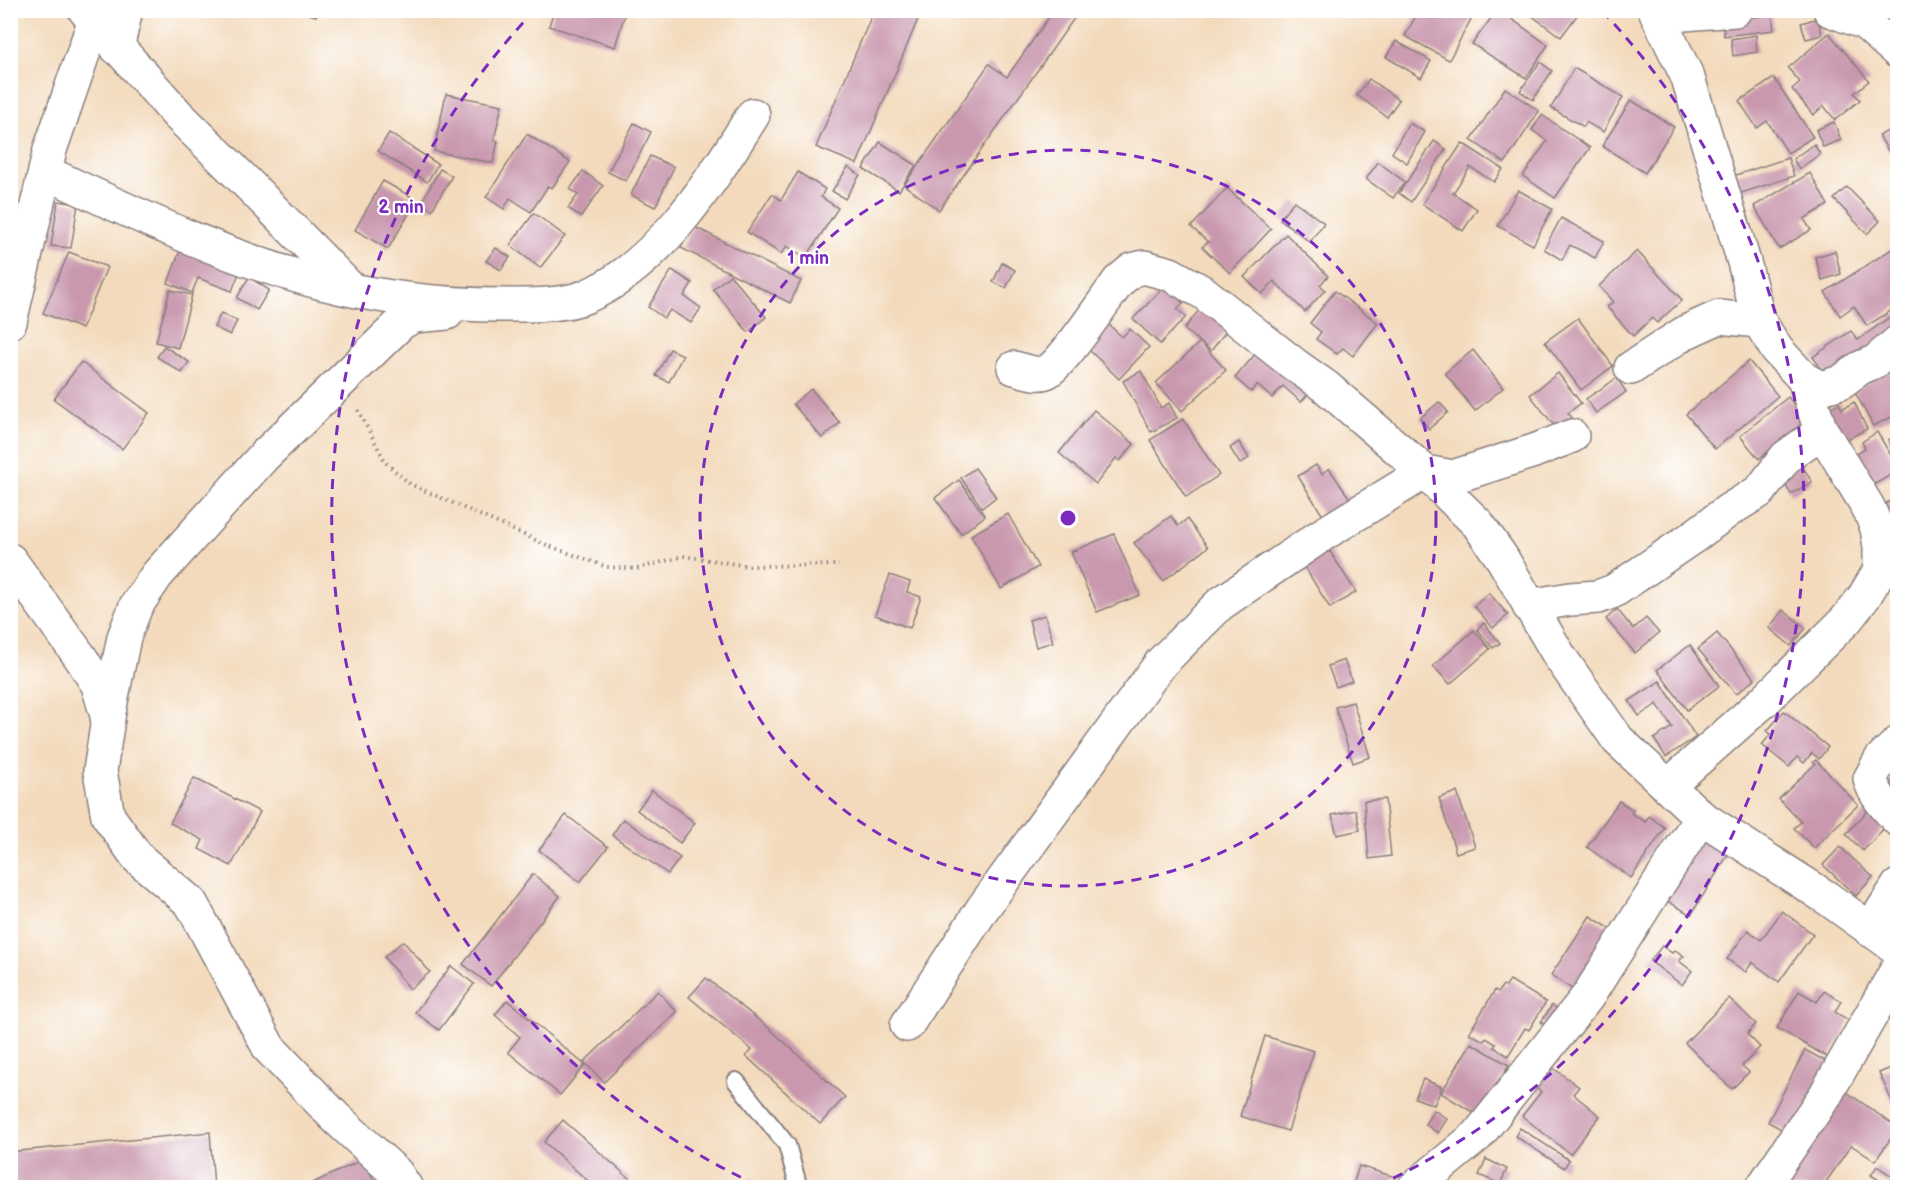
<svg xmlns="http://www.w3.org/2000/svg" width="1908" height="1198" font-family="'Balsamiq Sans',sans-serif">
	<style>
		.building { fill: #c998ae }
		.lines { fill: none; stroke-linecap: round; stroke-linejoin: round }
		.service-casing { stroke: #8a7e7c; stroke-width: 20 }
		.minor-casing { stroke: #8a7e7c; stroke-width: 36 }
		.path { stroke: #8a7e7c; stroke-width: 4; stroke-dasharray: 1.5 4.5; stroke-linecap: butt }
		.service { stroke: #fff; stroke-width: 16 }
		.minor { stroke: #fff; stroke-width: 33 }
		.ring { fill: none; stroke: #7b2cbf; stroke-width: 3; stroke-dasharray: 10 8 }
		.centre { fill: #7b2cbf; stroke: #fff; stroke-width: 3 }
		.ring-label { font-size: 18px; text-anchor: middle; font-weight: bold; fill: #7b2cbf; stroke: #fff; stroke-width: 4.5; stroke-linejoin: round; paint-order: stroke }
	</style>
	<rect width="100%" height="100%" fill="#fff"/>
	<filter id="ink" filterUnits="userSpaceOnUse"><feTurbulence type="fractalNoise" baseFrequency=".0167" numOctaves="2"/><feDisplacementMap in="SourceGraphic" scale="12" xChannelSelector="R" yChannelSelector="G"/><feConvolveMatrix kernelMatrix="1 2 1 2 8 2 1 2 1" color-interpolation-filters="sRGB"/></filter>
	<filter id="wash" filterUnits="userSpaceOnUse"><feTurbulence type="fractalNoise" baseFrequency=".008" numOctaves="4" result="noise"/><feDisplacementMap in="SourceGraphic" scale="24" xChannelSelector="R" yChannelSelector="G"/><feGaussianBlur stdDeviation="1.35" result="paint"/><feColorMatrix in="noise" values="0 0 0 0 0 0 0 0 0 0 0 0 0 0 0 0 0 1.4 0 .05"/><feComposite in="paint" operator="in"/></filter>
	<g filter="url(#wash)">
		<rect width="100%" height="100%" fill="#f3dabc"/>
		<g id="blocks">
			<g class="building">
				<polygon points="295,10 318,10 316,16"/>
				<polygon points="554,10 626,10 615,47 549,26"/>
				<polygon points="874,10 922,10 857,164 816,147"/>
				<polygon points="1054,10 1080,10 939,210 904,185 989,64 1007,77"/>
				<polygon points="1419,10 1476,10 1449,60 1405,36"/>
				<polygon points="1497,10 1499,10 1548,45 1526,78 1472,44"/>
				<polygon points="1524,10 1581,10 1561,37"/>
				<polygon points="1772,15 1774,30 1724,36 1723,21"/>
				<polygon points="1818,18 1822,35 1806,39 1801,23"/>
				<polygon points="1829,33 1869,81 1854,93 1860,100 1835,120 1824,106 1813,115 1792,89 1800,82 1788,68"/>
				<polygon points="1756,35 1757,52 1733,56 1731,39"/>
				<polygon points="1396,41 1431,61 1421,78 1386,57"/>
				<polygon points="1540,62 1552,71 1533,100 1520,91"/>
				<polygon points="1574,68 1623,97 1603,132 1586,122 1584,127 1551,108"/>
				<polygon points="1774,78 1813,137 1788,153 1767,121 1757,128 1739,101"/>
				<polygon points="1369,79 1399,100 1387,117 1357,95"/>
				<polygon points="1505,88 1539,111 1505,163 1471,140"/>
				<polygon points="446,94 502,105 494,140 498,141 493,163 434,151"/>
				<polygon points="1631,100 1674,127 1645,173 1602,146"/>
				<polygon points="1542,115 1590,148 1555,198 1523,176 1547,141 1532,130"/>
				<polygon points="1834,122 1841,140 1823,147 1816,130"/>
				<polygon points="634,123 651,132 626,181 608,172"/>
				<polygon points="1409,123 1425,132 1407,163 1392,153"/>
				<polygon points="1898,125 1898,158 1892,150 1889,152 1879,136"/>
				<polygon points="389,133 438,164 427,182 378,151"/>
				<polygon points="527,134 570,162 552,188 548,186 531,212 510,198 504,209 486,197"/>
				<polygon points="1434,141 1446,149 1411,202 1399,193"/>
				<polygon points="880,142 916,165 899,191 863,169"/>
				<polygon points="1462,143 1503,169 1494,182 1470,167 1453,193 1477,209 1463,231 1422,204"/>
				<polygon points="1814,144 1820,154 1799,169 1793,159"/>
				<polygon points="650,156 674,167 655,207 631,195"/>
				<polygon points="1788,158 1794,176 1735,195 1730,177"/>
				<polygon points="1378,162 1405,182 1393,198 1366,179"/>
				<polygon points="848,167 860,175 845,199 832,191"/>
				<polygon points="440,169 452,176 432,210 421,203"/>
				<polygon points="583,171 603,186 581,217 568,208 578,195 570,189"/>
				<polygon points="798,172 825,189 821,197 838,208 806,258 787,246 781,254 747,232 772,194 781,200"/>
				<polygon points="1810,173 1828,205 1804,219 1811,230 1779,249 1754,206"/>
				<polygon points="383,181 417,200 388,249 355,230"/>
				<polygon points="1847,187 1880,221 1867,234 1834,199"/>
				<polygon points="1227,188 1271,229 1230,273 1202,247 1208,242 1191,227"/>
				<polygon points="1518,190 1552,209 1533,245 1498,226"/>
				<polygon points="58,201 78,204 71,248 51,246"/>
				<polygon points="1294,201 1324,223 1310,242 1280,219"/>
				<polygon points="534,213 565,236 540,268 510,245"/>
				<polygon points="1561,218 1604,241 1595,258 1570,245 1562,260 1544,249"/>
				<polygon points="693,226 801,281 790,303 681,248"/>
				<polygon points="1286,234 1328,276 1320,285 1325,290 1305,312 1274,281 1262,294 1244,277"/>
				<polygon points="182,245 241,268 232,291 198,278 192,293 168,283"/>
				<polygon points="1898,245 1898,306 1867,326 1854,306 1840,316 1825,292"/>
				<polygon points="496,248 510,257 501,270 486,261"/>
				<polygon points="1637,251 1682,300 1657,323 1652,318 1633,336 1607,307 1613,302 1599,286"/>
				<polygon points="1835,251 1841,274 1822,280 1815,257"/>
				<polygon points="69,252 107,267 82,329 43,313"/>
				<polygon points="1002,263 1015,270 1006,288 993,282"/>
				<polygon points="672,270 692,283 684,296 701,308 691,323 670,310 664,318 648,307"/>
				<polygon points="730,275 766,317 748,332 713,289"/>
				<polygon points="249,277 269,290 257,310 237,298"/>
				<polygon points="1165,286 1183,303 1177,309 1186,317 1160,344 1133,319"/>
				<polygon points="170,290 192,295 178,348 156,342"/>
				<polygon points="1335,291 1378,323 1353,356 1343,348 1337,354 1316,339 1321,332 1310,323"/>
				<polygon points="1203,305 1230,326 1211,351 1184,329"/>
				<polygon points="221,313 237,321 230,335 214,327"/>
				<polygon points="1894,314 1898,318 1898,335 1831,382 1813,357 1851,331 1858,340"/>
				<polygon points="1578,318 1613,366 1581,390 1545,342"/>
				<polygon points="1103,319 1122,337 1130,329 1149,347 1119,379 1081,342"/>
				<polygon points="1200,342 1226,370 1182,411 1156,383"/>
				<polygon points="1263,345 1313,389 1301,402 1283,386 1272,398 1257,385 1251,392 1235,378"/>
				<polygon points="164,346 189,362 182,373 157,357"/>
				<polygon points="670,349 683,355 669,382 656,376"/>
				<polygon points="1473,350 1503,388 1475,411 1445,373"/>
				<polygon points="1898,360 1898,414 1873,426 1855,392"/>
				<polygon points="1749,361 1778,396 1715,449 1686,414"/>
				<polygon points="81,362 149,413 122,449 54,399"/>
				<polygon points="1141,371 1161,408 1169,403 1177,418 1151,432 1123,381"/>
				<polygon points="1558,373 1581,403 1568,413 1574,420 1559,432 1530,395"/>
				<polygon points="1617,378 1626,392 1596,413 1586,399"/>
				<polygon points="811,389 840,423 822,438 793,404"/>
				<polygon points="1788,397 1806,420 1759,459 1740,436"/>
				<polygon points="1439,402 1448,412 1429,429 1420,418"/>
				<polygon points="1854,402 1867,429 1840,443 1823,411 1839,403 1842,409"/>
				<polygon points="1094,410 1134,444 1120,461 1116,458 1096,484 1059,453"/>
				<polygon points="1183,419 1219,475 1186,497 1150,440"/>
				<polygon points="1877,432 1898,467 1898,471 1868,488 1850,457 1865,448 1862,442"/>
				<polygon points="1898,434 1898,457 1888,440"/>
				<polygon points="1239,442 1249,458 1240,464 1230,448"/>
				<polygon points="1798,459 1812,482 1791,494 1777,471"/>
				<polygon points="1316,465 1322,474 1329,468 1350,499 1323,516 1298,476"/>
				<polygon points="975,468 996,497 982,508 961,478"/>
				<polygon points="959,480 985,516 961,534 935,498"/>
				<polygon points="1898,496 1898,529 1883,505"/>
				<polygon points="1008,514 1038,567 1001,589 971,535"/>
				<polygon points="1171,516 1178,526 1187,519 1208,547 1163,581 1134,543"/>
				<polygon points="1114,534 1140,595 1097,612 1071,552"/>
				<polygon points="1322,539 1356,592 1330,608 1297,555"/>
				<polygon points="890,575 910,582 907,592 921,597 910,628 875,615"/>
				<polygon points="1489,593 1508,615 1493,628 1474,606"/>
				<polygon points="1617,609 1633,629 1646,618 1659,633 1635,653 1606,619"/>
				<polygon points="1783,610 1806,628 1791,646 1769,628"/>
				<polygon points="1045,615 1053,642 1036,647 1029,620"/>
				<polygon points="1484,623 1500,643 1493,648 1477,629"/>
				<polygon points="1474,630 1490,649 1450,684 1433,666"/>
				<polygon points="1717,633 1755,679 1736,694 1698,649"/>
				<polygon points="1690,645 1719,686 1687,710 1657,670"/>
				<polygon points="1344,660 1352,681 1336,687 1328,666"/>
				<polygon points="1660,681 1696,737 1666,757 1654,739 1672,727 1657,704 1639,716 1629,701"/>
				<polygon points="1353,702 1370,757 1353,763 1335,707"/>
				<polygon points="1784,711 1828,747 1819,759 1812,753 1804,763 1797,757 1789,767 1762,745 1771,734 1767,731"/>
				<polygon points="1816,760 1858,805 1814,848 1794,828 1801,822 1779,799 1815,764 1813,762"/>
				<polygon points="1898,774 1898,798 1886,788"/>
				<polygon points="194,778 260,812 231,866 199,849 203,840 170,823"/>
				<polygon points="652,790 695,823 680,843 637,810"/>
				<polygon points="1457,792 1475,847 1456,853 1439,798"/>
				<polygon points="1385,799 1391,856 1369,859 1364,801"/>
				<polygon points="1619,801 1633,810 1631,813 1645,822 1649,816 1665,828 1631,878 1587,847"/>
				<polygon points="1871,807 1888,824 1863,851 1846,834"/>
				<polygon points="1356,810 1360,830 1337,835 1332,815"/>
				<polygon points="566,815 608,847 580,882 539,850"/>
				<polygon points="623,819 680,858 668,874 612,835"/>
				<polygon points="1697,834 1729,853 1691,915 1659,896"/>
				<polygon points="1840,847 1873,877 1856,896 1823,865"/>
				<polygon points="533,874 560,896 491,986 463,964"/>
				<polygon points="1782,911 1813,934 1779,982 1752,962 1746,972 1727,959 1748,930 1761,940"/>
				<polygon points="1590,916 1617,933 1578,993 1551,975"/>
				<polygon points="403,941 430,972 410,989 384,957"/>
				<polygon points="1662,946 1672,953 1675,950 1684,956 1679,961 1692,971 1682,985 1650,961"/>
				<polygon points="451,966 474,984 439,1030 415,1012"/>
				<polygon points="706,978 770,1029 845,1097 820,1124 746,1056 752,1050 689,997"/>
				<polygon points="1510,980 1546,1002 1529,1030 1525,1028 1508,1056 1494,1047 1496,1044 1486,1038 1484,1041 1469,1033 1495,990 1498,992 1503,985 1506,987"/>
				<polygon points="658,991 677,1012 604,1082 584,1062"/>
				<polygon points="1799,991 1817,1002 1824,991 1841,1001 1835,1012 1850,1021 1829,1058 1777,1028"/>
				<polygon points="1729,998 1756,1024 1747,1034 1760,1047 1742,1066 1749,1072 1732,1089 1685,1043"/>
				<polygon points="507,1000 585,1065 560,1095 508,1052 520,1037 495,1015"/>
				<polygon points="1552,1005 1559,1010 1547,1026 1541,1022"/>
				<polygon points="1265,1036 1314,1051 1288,1131 1240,1116"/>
				<polygon points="1471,1043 1509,1065 1479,1116 1441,1093"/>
				<polygon points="1805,1050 1829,1063 1791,1134 1768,1122"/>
				<polygon points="1549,1065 1579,1087 1573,1094 1600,1116 1570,1154 1522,1116 1541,1092 1533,1085"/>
				<polygon points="1898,1065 1898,1114 1879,1073"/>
				<polygon points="1423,1079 1442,1087 1434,1105 1415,1098"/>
				<polygon points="1845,1091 1898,1128 1875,1161 1851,1145 1822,1188 1781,1188"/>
				<polygon points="1434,1110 1447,1119 1438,1133 1425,1124"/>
				<polygon points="563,1120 630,1179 622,1188 596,1188 544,1142"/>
				<polygon points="1520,1128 1569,1160 1564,1168 1515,1136"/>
				<polygon points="210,1132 214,1188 10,1188 10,1152"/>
				<polygon points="364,1159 377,1188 302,1188"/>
				<polygon points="1486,1159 1507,1169 1500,1184 1479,1175"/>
				<polygon points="1359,1166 1395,1177 1391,1188 1352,1188"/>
				<polygon points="1877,1166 1893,1177 1887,1185 1871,1175"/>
			</g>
		</g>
	</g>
	<g filter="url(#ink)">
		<use href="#blocks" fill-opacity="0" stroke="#8a7e7c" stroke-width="1.5"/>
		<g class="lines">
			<defs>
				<polyline id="service" points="736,1081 787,1145 799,1188"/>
				<g id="minor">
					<polyline points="85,10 178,115 246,182 351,289"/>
					<polyline points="1655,10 1688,78 1744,262 1759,321 1777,350 1804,379 1820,428 1868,507 1877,528 1880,547 1880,570 1864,597 1846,620 1765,700 1668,786"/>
					<polyline points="1830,10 1865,23 1898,52"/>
					<polyline points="1658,16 1735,10"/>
					<polyline points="117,48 126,10"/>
					<path d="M45,172C133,213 228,259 322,283C380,298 442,305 502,305C527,305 565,306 587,296C658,266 714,178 753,115"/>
					<polyline points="10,322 50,150 94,22"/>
					<path d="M1014,368C1023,370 1037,376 1046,372C1062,365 1106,298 1119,281L1132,270L1144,267L1170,274L1204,293L1295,365L1326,387L1425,472L1478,524L1502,558L1560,657L1618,740L1701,817L1827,898L1898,949"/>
					<polyline points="1631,368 1686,332 1719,317 1759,321"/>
					<polyline points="1804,379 1821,388 1841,382 1860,368 1876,361 1898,342"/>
					<polyline points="10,560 81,658 98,685 108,719 100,771 108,816 138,858 191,903 269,1048 335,1117 396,1173 406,1188"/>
					<polyline points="1529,606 1570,599 1598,597 1614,591 1693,537 1729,510 1760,491 1786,457 1808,441 1825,436"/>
					<polyline points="108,717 124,637 136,606 157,575 264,456 401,323 414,316 447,313"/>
					<path d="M1898,743L1881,759L1870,779C1875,796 1886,807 1898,820"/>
					<polyline points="1870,930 1898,886"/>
					<polyline points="907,1025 983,908 1161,663 1220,604 1322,535 1425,472 1453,477 1534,451 1572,436"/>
					<polyline points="1414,1188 1478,1135 1588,996 1701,817"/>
					<polyline points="1762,1188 1826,1094 1898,968"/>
				</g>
			</defs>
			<use href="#service" class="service-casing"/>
			<use href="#minor" class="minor-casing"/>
			<polyline class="path" points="358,410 386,463 410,484 549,546 607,567 637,569 683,556 748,566 839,565"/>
			<use href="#service" class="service"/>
			<use href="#minor" class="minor"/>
		</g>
	</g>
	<g class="ring">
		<circle cx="1068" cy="518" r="368"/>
		<path d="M757 1185A736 736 0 0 1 534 11M1602 11A736 736 0 0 1 1379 1185"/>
	</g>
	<circle cx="1068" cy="518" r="9" class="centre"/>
	<g class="ring-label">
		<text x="401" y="213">2 min</text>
		<text x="808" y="264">1 min</text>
	</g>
	<rect width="1908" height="1198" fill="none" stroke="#fff" stroke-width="36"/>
</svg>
